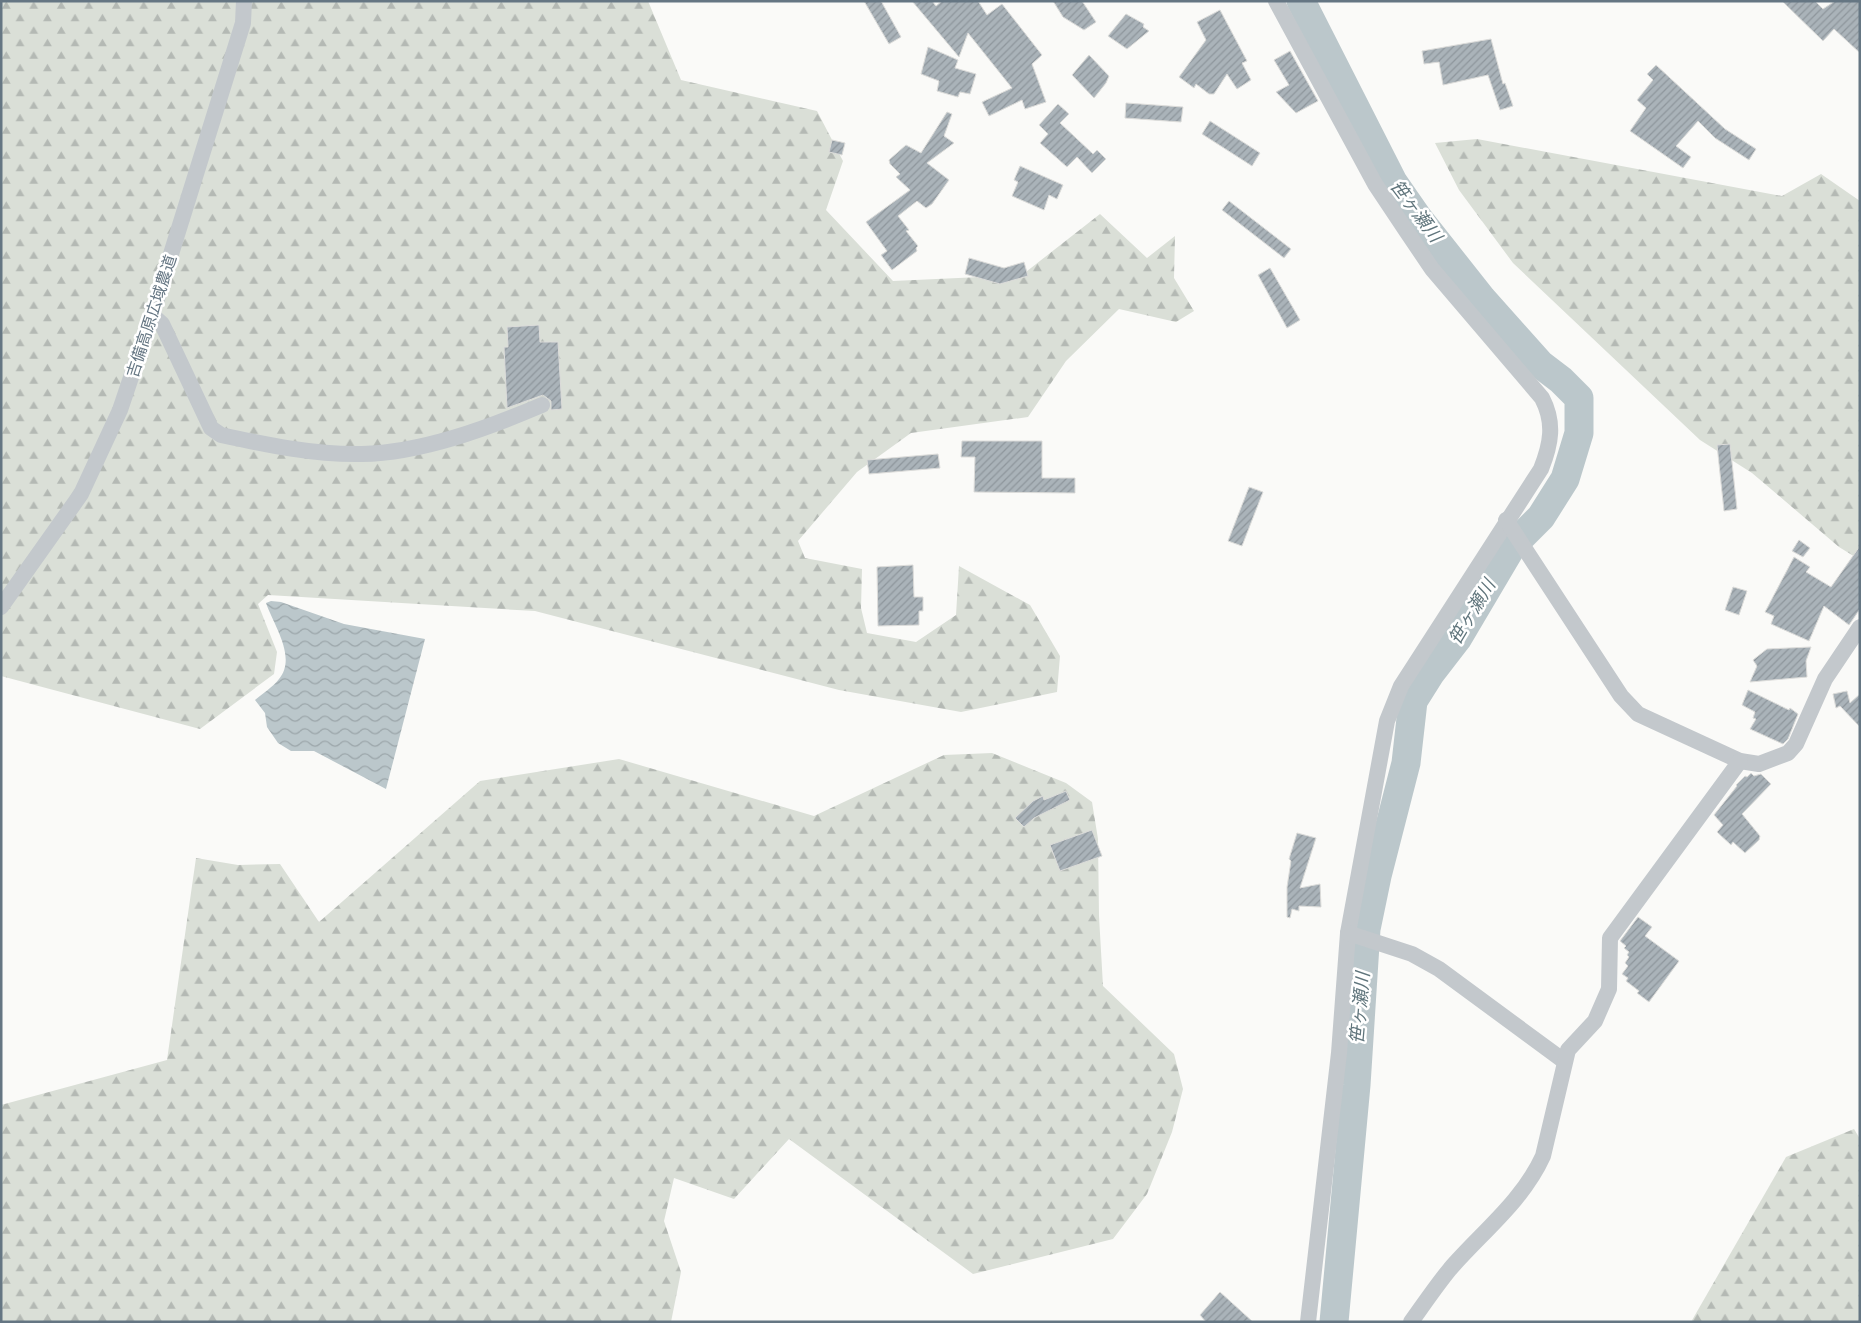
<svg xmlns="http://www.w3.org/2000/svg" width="1861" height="1323" font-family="'Sofia Sans Condensed','Noto Sans JP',sans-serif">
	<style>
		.forest { fill: url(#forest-firs) }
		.water { fill: url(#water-waves) }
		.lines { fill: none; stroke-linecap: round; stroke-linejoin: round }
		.river { stroke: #bbc7cb; stroke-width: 29 }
		.building { fill: url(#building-hatch); stroke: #dcdcda }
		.minor { stroke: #c3c8cc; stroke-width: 16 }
		.labels { text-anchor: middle; stroke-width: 5; stroke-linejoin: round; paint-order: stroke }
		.street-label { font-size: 16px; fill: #657683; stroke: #fff }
		.water-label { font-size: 18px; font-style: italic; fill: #60757c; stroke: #fff }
	</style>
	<defs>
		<pattern id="forest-firs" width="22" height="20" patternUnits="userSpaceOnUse" patternTransform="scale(1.25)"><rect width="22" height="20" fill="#dadfd7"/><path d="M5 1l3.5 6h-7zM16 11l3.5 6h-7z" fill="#b4b9b4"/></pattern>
		<pattern id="water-waves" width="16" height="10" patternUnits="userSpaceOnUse" patternTransform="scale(1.25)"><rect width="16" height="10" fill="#bbc7cb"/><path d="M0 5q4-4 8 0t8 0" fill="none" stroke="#9ca6aa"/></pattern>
		<pattern id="building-hatch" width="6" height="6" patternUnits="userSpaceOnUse" patternTransform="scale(1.25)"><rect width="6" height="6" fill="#aab3b9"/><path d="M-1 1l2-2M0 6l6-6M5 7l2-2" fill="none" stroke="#8e969c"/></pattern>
	</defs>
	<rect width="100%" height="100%" fill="#fafaf8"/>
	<g class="forest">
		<polygon points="1,1 648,1 681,80 817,111 843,161 826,210 893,281 1022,275 1100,214 1147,258 1175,236 1174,278 1194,311 1176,322 1119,309 1066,361 1028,417 911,433 857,472 798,541 805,558 862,569 861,608 867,633 916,642 956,615 959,566 1030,605 1060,656 1057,692 961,712 839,690 535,611 268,595 258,604 277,652 274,674 200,729 1,676"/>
		<polygon points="1477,139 1782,196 1821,174 1860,201 1860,560 1839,547 1752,473 1700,440 1513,263 1459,190 1435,143"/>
		<polygon points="992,753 1066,783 1092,802 1098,839 1099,916 1103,986 1174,1054 1183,1089 1172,1132 1147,1194 1113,1239 973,1274 789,1139 734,1199 674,1178 664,1221 681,1272 671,1322 1,1322 1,1105 167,1060 196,858 238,865 280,864 319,922 480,781 619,759 814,816 944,755"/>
		<polygon points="1854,1129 1860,1139 1860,1322 1691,1322 1786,1157"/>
	</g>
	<path class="water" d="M271,601L281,602L344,624L425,639L386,789L314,751H291L278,743L267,727L265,713L255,700C263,693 273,687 279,679C297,657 274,626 266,603Z"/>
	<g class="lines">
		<polyline class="river" points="1301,1 1393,182 1418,218 1482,299 1540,364 1561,380 1579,398 1579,433 1565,479 1541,517 1512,546 1457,639 1430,674 1413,701 1406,763 1377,876 1366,929 1356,1085 1334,1322"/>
	</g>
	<g class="building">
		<polygon points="864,1 881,1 901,37 889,44"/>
		<polygon points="912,1 932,1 936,6 942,1 978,1 987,15 1002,4 1042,55 1032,64 1046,102 1025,109 1022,100 989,116 982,102 1012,88 968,33 959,57"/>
		<polygon points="1053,1 1082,1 1096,22 1084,30 1063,17"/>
		<polygon points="1782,1 1815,1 1823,9 1835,1 1860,1 1860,53 1834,29 1823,41"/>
		<polygon points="1220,10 1247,61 1242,63 1251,80 1237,89 1227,74 1214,94 1209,94 1196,84 1194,88 1179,77 1206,40 1197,22"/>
		<polygon points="1126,14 1144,24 1143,27 1149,31 1127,49 1108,36"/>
		<polygon points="1491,39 1503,84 1505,83 1513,106 1500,110 1488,75 1443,85 1439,62 1424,64 1422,51"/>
		<polygon points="928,47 958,60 955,68 976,74 970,94 960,92 958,97 937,91 939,81 921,74"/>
		<polygon points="1290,51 1318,101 1296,113 1276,92 1289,85 1274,60"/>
		<polygon points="1089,55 1109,76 1106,83 1094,98 1072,75"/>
		<polygon points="1656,65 1725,129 1756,149 1749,160 1715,138 1698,121 1676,146 1691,157 1683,168 1630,131 1646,108 1637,100 1653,80 1647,74"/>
		<polygon points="1126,103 1183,107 1181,122 1125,118"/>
		<polygon points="1058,104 1069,114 1060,123 1093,154 1097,150 1106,159 1092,173 1077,157 1067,167 1040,143 1048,134 1039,125"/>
		<polygon points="947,112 952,114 944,136 954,143 927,163 949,180 932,204 926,208 917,201 898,216 909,230 906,231 918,246 916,248 917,251 892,270 881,255 887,251 866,222 910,190 896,177 900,174 890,164 889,160 906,145 921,153"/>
		<polygon points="1210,121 1260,153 1252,166 1202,134"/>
		<polygon points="832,140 845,143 842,155 829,152"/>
		<polygon points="1020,166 1063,185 1057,199 1049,195 1044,210 1012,196 1018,182 1014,180"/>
		<polygon points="1229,201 1291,249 1284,258 1222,210"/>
		<polygon points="969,258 1004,268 1024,262 1028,276 1000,284 965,274"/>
		<polygon points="1270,268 1300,320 1287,328 1258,275"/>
		<polygon points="539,325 540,342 558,342 562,409 551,410 551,401 543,395 507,408 504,347 508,347 507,327"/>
		<polygon points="962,441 1042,441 1042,478 1075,478 1075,493 974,492 975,457 961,457"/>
		<polygon points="1730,444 1737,509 1724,511 1717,445"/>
		<polygon points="938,454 940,468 869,474 867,460"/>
		<polygon points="1249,487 1263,492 1242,546 1228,541"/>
		<polygon points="1799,540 1810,548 1803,557 1792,551"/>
		<polygon points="1860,546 1860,609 1849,625 1824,606 1809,641 1771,624 1774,616 1765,612 1794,557 1810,567 1806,572 1831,587"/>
		<polygon points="913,565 914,597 923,597 923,611 919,611 919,625 878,626 877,567"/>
		<polygon points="1733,587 1747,591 1739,615 1725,610"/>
		<polygon points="1811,647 1806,661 1807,677 1750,682 1757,666 1753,660 1767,649"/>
		<polygon points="1748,690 1789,710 1790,708 1798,714 1788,739 1783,744 1750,729 1756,719 1753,718 1755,712 1742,705"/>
		<polygon points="1847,691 1850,703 1860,694 1860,727 1840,706 1836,708 1833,694"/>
		<polygon points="1751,773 1754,776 1761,774 1771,784 1742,814 1760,836 1759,840 1745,853 1733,842 1731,845 1717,832 1723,825 1714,815 1737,786 1736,785 1745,776 1747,777"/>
		<polygon points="1066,791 1070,800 1034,818 1024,827 1015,818 1033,801 1043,796 1044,800"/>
		<polygon points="1092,830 1102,856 1060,871 1050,845"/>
		<polygon points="1297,833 1316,838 1300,888 1320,884 1321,907 1299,906 1299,911 1292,909 1290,918 1287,917 1287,887 1291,861 1289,859"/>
		<polygon points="1638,917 1652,927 1645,936 1679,961 1649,1002 1637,993 1639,991 1626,981 1628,978 1622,974 1628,966 1625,963 1629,957 1627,955 1629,952 1624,948 1626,946 1620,941"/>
		<polygon points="1220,1292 1253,1322 1206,1322 1200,1315"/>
	</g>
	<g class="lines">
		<g class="minor">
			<path d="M1276,1L1375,184L1407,232L1432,269L1542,398C1555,423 1551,444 1541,469L1401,686L1387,721L1348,933L1339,1053L1308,1322"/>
			<path d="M152,315L162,324L211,428L221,435C267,445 315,455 362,454C421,453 488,428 542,405"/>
			<polyline points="1506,520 1621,696 1638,714 1740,761 1759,764 1788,753 1796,744 1825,679 1860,627"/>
			<polyline points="1,607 81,494 120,410 152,315 243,23 244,1"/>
			<polyline points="1348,933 1412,954 1439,969 1564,1061"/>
			<path d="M1411,1322C1424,1304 1436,1286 1450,1269C1482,1232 1522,1202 1543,1156L1568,1050L1595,1021L1609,989L1610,938L1740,761"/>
		</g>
	</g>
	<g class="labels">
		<g class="street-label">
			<text transform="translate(151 316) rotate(-72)" y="6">吉備高原広域農道</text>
		</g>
		<g class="water-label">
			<text transform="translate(1416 211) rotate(53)" y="6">笹ヶ瀬川</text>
			<text transform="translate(1472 612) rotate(-59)" y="6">笹ヶ瀬川</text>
			<text transform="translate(1360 1008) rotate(-85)" y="6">笹ヶ瀬川</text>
		</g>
	</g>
	<rect width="1861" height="1323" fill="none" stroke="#657683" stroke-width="5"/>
</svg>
